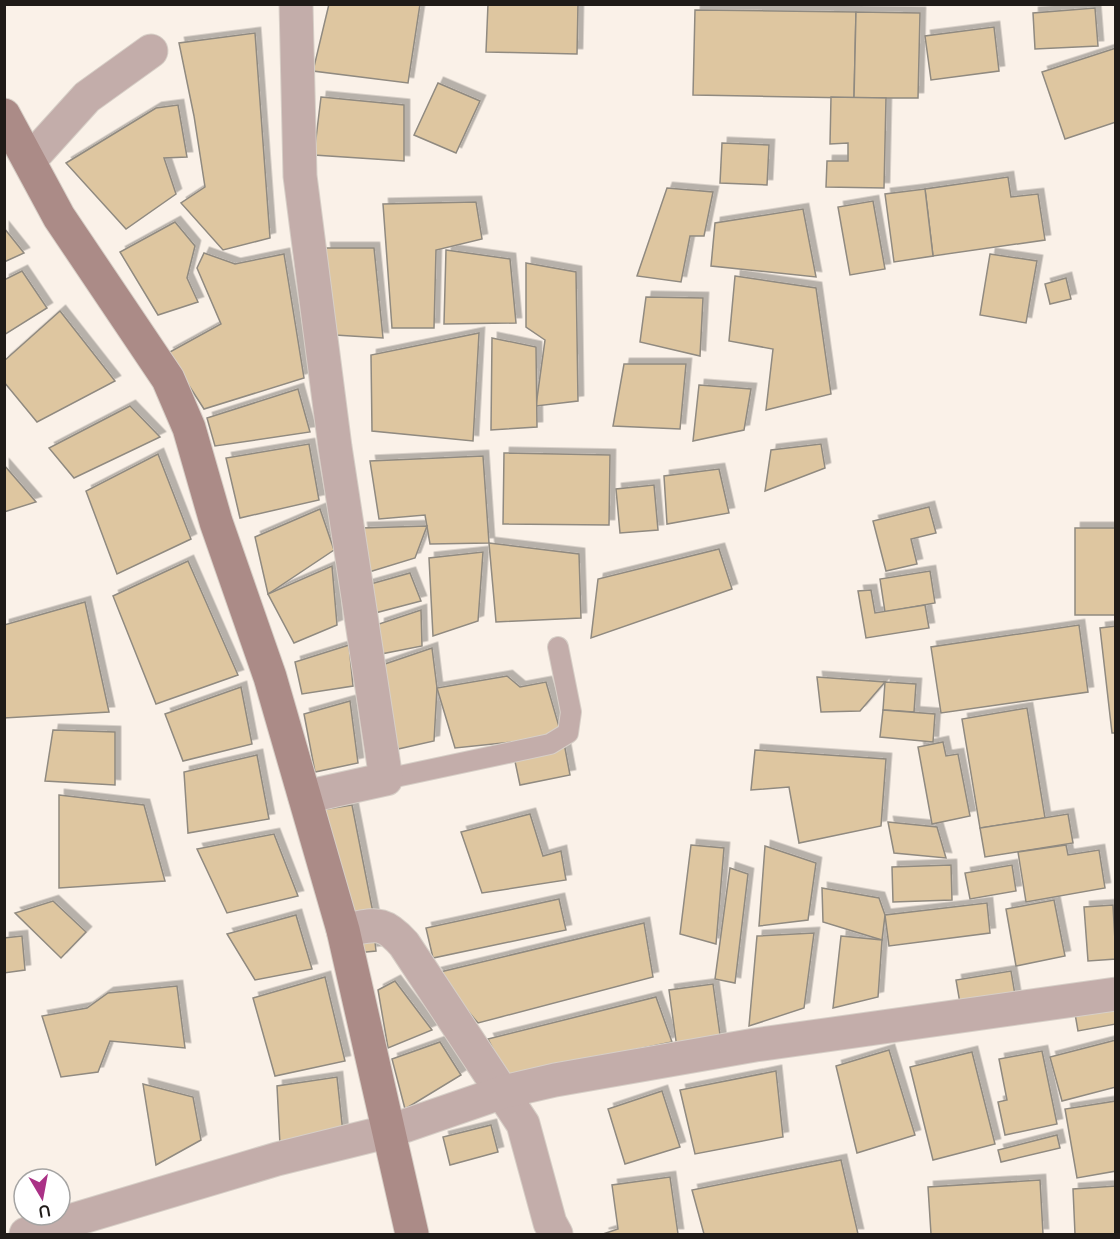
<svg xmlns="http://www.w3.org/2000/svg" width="1120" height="1239" font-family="'Varela Round',sans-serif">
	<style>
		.building { fill: #dec6a0; stroke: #908a80; stroke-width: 1.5; filter: url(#shadow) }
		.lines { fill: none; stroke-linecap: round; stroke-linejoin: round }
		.service-casing { stroke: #d7cfc7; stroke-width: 22 }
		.minor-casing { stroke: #d7cfc7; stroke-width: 35 }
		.secondary-casing { stroke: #d7cfc7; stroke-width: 35 }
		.service { stroke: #c3adaa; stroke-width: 20 }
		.minor { stroke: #c3adaa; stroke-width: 33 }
		.secondary { stroke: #ab8b87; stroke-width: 33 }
	</style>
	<defs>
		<filter id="shadow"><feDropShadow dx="5.5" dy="-5.5" stdDeviation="0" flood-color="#0004"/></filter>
	</defs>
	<rect width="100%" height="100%" fill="#faf1e8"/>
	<g class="building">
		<polygon points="329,4 420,4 408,83 313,71"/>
		<polygon points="488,4 578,4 577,54 486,52"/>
		<polygon points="1095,8 1098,46 1035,49 1033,13"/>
		<polygon points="695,10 856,12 854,98 693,95"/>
		<polygon points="856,12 920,13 918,98 854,98"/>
		<polygon points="994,27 999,71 931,80 925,36"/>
		<polygon points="255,33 270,238 223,250 181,203 205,187 194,116 179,43"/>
		<polygon points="1116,48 1116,122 1065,139 1042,72"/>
		<polygon points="438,83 480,101 456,153 414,135"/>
		<polygon points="321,97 404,105 404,161 314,155"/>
		<polygon points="831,97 886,98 884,188 826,187 827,161 848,161 848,143 830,144"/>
		<polygon points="178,105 187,157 164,158 176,194 126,229 66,163 156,108"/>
		<polygon points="722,143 769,145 767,185 720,183"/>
		<polygon points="1008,177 1011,197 1038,194 1045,240 933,256 925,189"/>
		<polygon points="667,188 713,192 704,236 690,236 681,282 637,276"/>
		<polygon points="925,189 933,256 894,262 885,194"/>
		<polygon points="873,201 885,269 850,275 838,207"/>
		<polygon points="476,202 482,239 436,250 434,328 392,328 383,204"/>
		<polygon points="803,209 816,277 711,266 715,223"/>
		<polygon points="175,222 195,246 187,278 198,302 158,315 120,252"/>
		<polygon points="4,228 24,253 4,262"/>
		<polygon points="325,248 374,248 383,338 335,335"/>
		<polygon points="446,250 510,259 516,323 444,324"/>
		<polygon points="204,253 235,264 284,254 304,378 204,409 168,353 221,324 197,268"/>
		<polygon points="990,254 1037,261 1026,323 980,315"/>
		<polygon points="526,263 576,272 578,401 536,406 545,340 526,327"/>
		<polygon points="22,271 47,308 4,335 4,280"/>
		<polygon points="735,276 816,288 831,394 766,410 773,349 729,341"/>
		<polygon points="1066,278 1071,299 1050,304 1045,284"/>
		<polygon points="646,297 703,298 700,356 640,342"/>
		<polygon points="60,311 115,381 37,422 4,382 4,361"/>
		<polygon points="479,333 473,441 372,431 371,355"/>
		<polygon points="492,338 536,347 537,427 491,430"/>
		<polygon points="624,364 686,364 680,429 613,426"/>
		<polygon points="699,385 751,389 744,430 693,441"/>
		<polygon points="298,389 310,432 215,446 207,418"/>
		<polygon points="130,406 160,437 74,478 49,448"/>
		<polygon points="309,444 319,500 240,518 226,458"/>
		<polygon points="821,444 825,468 765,491 771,450"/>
		<polygon points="504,453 610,455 609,525 503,524"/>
		<polygon points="158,454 191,539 117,574 86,491"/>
		<polygon points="483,456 489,543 430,544 425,515 379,519 370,461"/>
		<polygon points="4,465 36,502 4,512"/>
		<polygon points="719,469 729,513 667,524 664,476"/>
		<polygon points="654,485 658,530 620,533 616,489"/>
		<polygon points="929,507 936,533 911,539 917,564 886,571 873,521"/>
		<polygon points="320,509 334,550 268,594 255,537"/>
		<polygon points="427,526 415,558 369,572 362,528"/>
		<rect x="1075" y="528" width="41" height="87"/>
		<polygon points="489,543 579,554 581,618 496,622"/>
		<polygon points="719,549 732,589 591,638 598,579"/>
		<polygon points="483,552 478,621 433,636 429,558"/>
		<polygon points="188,561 238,675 156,704 113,596"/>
		<polygon points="332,566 337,625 294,643 268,594"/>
		<polygon points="930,571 935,603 885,612 880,579"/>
		<polygon points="410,573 421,601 375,613 367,585"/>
		<polygon points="871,590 875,613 925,605 929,628 866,638 858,591"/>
		<polygon points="85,602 109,712 4,718 4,625"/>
		<polygon points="421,610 422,646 381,654 379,624"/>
		<polygon points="1079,625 1088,692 941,713 931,647"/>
		<polygon points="1116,626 1116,733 1112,733 1100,628"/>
		<polygon points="349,645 353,686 302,694 295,662"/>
		<polygon points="432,648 437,688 434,741 398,749 379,666"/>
		<polygon points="507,676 520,687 546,682 562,737 455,748 437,688"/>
		<polygon points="817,677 885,682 860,711 821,712"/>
		<polygon points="885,682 916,684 914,712 883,710"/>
		<polygon points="241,687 252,744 183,761 165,714"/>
		<polygon points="350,701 358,763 315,772 304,714"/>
		<polygon points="1027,708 1045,818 980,828 962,719"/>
		<polygon points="883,710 935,714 933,742 880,737"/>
		<polygon points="53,730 115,732 115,785 45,781"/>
		<polygon points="943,742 946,756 958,754 970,816 932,824 918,747"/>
		<polygon points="564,743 570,775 520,785 513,752"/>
		<polygon points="755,750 886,759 881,826 799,843 789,787 751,790"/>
		<polygon points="257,755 269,819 188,833 184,772"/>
		<polygon points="59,795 144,805 165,881 59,888"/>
		<polygon points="352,805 375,923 344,928 321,810"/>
		<polygon points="530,814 543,856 561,851 566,880 482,893 461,832"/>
		<polygon points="1068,814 1073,843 985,857 980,828"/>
		<polygon points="888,822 937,827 946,858 894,853"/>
		<polygon points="274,834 298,896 227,913 197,849"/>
		<polygon points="691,845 724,848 716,944 680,934"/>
		<polygon points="1066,845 1068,855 1099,850 1105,888 1026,902 1018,852"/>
		<polygon points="765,846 816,863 808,920 759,926"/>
		<polygon points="951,865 952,900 893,902 892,867"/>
		<polygon points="1012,865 1016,891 970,899 965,873"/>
		<polygon points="730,868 748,874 735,983 715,979"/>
		<polygon points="822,888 879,898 885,915 882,940 823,922"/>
		<polygon points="559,899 566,930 433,958 426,928"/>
		<polygon points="1054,900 1065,956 1016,966 1006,909"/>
		<polygon points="53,901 86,932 61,958 15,913"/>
		<polygon points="987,903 990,933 889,946 885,915"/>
		<polygon points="1113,905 1116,959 1088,961 1084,907"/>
		<polygon points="296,915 312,969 255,980 227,934"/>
		<polygon points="644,923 653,977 478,1023 436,973"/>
		<polygon points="374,933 376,951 356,953 354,936"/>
		<polygon points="814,933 804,1008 749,1026 757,936"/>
		<polygon points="22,936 25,970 4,973 4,938"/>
		<polygon points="841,936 882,940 878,997 833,1008"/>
		<polygon points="1011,971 1016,1001 961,1009 956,980"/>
		<polygon points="325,977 345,1061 275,1076 253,998"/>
		<polygon points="395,981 432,1030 388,1048 378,990"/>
		<polygon points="713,984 721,1042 677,1048 669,990"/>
		<polygon points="177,986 185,1048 110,1041 98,1072 61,1077 42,1016 87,1008 108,993"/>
		<polygon points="656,997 672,1042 507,1076 488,1039"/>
		<polygon points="1116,1001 1116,1024 1078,1031 1074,1008"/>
		<polygon points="1116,1040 1116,1087 1062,1101 1050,1057"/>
		<polygon points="440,1042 461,1075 405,1109 392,1059"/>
		<polygon points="889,1050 915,1135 857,1153 836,1066"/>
		<polygon points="1042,1051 1057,1124 1005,1135 998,1102 1007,1100 999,1059"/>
		<polygon points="972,1052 995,1144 933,1160 910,1067"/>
		<polygon points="776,1071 783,1137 695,1154 680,1090"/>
		<polygon points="337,1077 343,1133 280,1145 277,1086"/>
		<polygon points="143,1084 193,1097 201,1140 156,1165"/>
		<polygon points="662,1091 680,1147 625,1164 608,1109"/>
		<polygon points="1116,1101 1116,1171 1077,1178 1065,1109"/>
		<polygon points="491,1125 498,1152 450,1165 443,1137"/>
		<polygon points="1057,1135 1060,1148 1001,1162 998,1150"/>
		<polygon points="841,1160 858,1234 704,1234 692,1190"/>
		<polygon points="670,1177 678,1234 603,1234 618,1229 612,1185"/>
		<polygon points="1040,1180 1043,1234 931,1234 928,1187"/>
		<polygon points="1116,1186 1116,1234 1075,1234 1073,1189"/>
	</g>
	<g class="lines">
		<defs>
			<polyline id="service" points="386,779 550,744 568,733 571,712 558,647"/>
			<g id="minor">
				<polyline points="296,4 300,176 335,447 386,779 305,797"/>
				<polyline points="30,160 87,97 151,51"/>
				<path d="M343,930C374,926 381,918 404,944L523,1124L550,1223L556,1234"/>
				<polyline points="26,1234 277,1159 390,1131 503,1092 555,1080 755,1045 1116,994"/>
			</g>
			<polyline id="secondary" points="4,115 59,217 168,379 189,428 216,522 270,677 343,930 412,1234"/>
		</defs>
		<use href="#service" class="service-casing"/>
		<use href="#minor" class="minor-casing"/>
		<use href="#secondary" class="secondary-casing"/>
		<use href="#service" class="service"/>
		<use href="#minor" class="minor"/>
		<use href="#secondary" class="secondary"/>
	</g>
	<rect width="1120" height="1239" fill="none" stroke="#1f1b18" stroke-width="12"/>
	<g transform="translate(42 1197) rotate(170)"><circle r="28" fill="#ffffff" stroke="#a5a4a3" stroke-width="1.5"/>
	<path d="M0-4.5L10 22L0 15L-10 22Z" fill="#aa3186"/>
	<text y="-9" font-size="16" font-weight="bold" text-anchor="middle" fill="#1f1b18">U</text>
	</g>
</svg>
